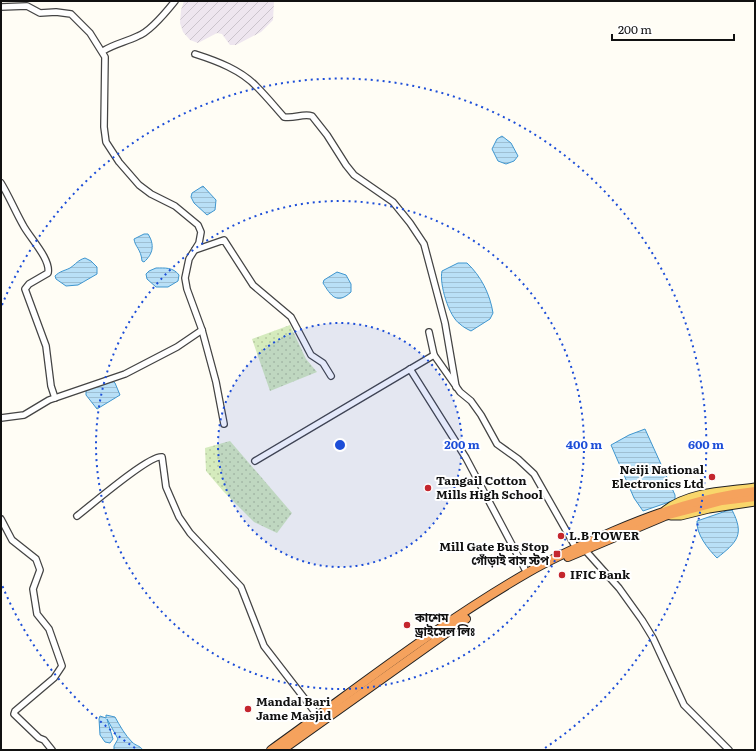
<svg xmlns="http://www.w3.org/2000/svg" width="756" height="751" font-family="Literata,'Noto Sans Bengali',serif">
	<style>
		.industrial { fill: url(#industrial-furrows) }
		.park { fill: url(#park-dots) }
		.water { fill: url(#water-rules); stroke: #3f96cf }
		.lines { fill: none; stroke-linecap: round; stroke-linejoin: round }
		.minor-casing { stroke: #444; stroke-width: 8 }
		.major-casing { stroke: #222; stroke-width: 9 }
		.highway-casing { stroke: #222; stroke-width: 10 }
		.minor { stroke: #fff; stroke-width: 5.5 }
		.major { stroke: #f9d66b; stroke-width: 7 }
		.highway { stroke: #f5a25d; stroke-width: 8 }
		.ring { fill: none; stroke: #1d4ed8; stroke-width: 2; stroke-dasharray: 2 4 }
		.poi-dot { fill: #c4262e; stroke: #fff; stroke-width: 1.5 }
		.labels { text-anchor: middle; stroke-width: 4; stroke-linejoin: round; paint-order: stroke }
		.poi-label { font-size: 12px; font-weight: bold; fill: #111; stroke: #fff; text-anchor: start }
		.centre { fill: #1d4ed8; stroke: #fff; stroke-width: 2 }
		.ring-label { font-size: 12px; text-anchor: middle; font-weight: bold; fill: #1d4ed8; stroke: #fff; stroke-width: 4; stroke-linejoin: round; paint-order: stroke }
	</style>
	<defs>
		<pattern id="industrial-furrows" width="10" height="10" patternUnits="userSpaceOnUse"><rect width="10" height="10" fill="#eee6ef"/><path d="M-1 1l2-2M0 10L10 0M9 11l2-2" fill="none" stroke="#cbc4cc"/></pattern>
		<pattern id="park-dots" width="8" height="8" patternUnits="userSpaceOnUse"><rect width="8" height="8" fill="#d5ebbd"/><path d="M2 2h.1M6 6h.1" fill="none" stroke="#b6c8a1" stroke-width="1.8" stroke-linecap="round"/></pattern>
		<pattern id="water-rules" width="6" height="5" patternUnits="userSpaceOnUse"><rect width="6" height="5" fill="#b9e0f7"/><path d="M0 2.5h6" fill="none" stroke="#9ebfd3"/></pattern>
	</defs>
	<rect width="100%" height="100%" fill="#fffdf5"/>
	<polygon class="industrial" points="184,1 274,1 273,20 261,32 236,45 230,45 222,34 217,33 198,43 190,40 183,32 180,23 181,10"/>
	<g class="park">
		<polygon points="290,325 306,359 317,372 270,391 252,339"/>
		<polygon points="230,441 292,513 277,533 254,522 223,491 206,471 205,448"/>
	</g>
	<g class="water">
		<polygon points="502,136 511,143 518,156 514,161 506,164 498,161 492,149 497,139"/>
		<polygon points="203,186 216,200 215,210 207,215 194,203 191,197 192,193"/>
		<path d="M144,234H148C155,245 153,254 144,262L142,261C141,249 135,247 134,239Z"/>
		<path d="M85,258L91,261L97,267V274L78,285L66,286L56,279L55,276C60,271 64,271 70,268C76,264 78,260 85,258Z"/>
		<path d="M458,263H467C481,276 490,294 493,313L490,319L471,331C467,329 463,327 460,324C449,317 439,284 442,271Z"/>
		<path d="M156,268C165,268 173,267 179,275L178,281L168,287H156L147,279L146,274L149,271Z"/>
		<path d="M337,272L346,275L351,284V292C337,305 331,296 323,283L324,280Z"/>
		<polygon points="112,380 115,383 120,395 97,409 86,395 86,390"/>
		<polygon points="645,429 675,495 675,500 643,511 634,498 611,445 629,435"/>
		<path d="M732,510C745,535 737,542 717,558C708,549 696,534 697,521L726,511Z"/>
		<path d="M106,715L115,717C120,726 125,735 132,742C136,746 139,745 143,750H114V746L118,739L107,719L113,739L110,743L105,742L100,735L99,719L100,716L106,718Z"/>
	</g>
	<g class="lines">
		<defs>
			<g id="minor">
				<polyline points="1,7 27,6 40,13 56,12 71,14 90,33 105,57 104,127 106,142 119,162 139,185 151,194 175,206 198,225 201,232 199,243 189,259 185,278 187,289 202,330 216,382 224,424"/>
				<path d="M103,51C114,44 126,42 138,36C149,32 167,11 175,1"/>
				<path d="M195,54C217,61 241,70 257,87C267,97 275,107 284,117C294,119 303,113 312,116L327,135L346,165L354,175L393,202L410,223L424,244L445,323L456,387"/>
				<path d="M1,183C9,196 15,211 23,225C29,237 51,259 48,273L29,284L25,289L46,346L51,386L55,398"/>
				<polyline points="195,250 224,240 253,285 291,317 311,355 323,363 331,376"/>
				<polyline points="429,332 434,355 460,392 471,401 481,415 497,444 518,459 534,474 576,548"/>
				<polyline points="410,369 466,458 527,573"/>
				<polyline points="1,418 24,415 49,400 125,374 177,347 202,330"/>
				<polyline points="255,461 434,355"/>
				<path d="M77,516C89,507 150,454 162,457L166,487L179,517L190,533L241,587L264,646L318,716"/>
				<polyline points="1,519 12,540 36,559 40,570 33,589 37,614 49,629 62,666 54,678 15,711 14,714 39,738 44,740 52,750"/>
				<polyline points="585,550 619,588 642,620 653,638 684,705 729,750"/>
			</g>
			<g id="major">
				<path d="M665,510C689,491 726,491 755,487"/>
				<polyline points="671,516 681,516 709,509 755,502"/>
			</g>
			<g id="highway">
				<polyline points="568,557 665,516 722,501 755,497"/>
				<path d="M271,750C355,690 437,625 527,573C554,557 584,544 614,531C661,511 703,497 755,491"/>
				<polyline points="282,750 466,619"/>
			</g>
		</defs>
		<use href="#minor" class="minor-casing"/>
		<use href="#major" class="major-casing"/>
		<use href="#highway" class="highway-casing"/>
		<use href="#minor" class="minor"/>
		<use href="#major" class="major"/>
		<use href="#highway" class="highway"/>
	</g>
	<circle cx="340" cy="445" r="122" fill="#1d4ed8" fill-opacity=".12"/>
	<g class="ring">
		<circle cx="340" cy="445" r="122"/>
		<circle cx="340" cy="445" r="244"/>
		<path d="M135 748A366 366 0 0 1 2 585M2 305A366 366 0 1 1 545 748"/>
	</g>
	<g class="poi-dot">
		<circle cx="712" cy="477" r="4"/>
		<circle cx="428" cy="488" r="4"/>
		<circle cx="561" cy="536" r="4"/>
		<rect x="553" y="550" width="8" height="8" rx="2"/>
		<circle cx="562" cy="575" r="4"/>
		<circle cx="407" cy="625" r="4"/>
		<circle cx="248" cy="709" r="4"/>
	</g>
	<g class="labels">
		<g class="poi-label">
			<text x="704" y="474" text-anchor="end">Neiji National<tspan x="704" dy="14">Electronics Ltd</tspan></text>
			<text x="436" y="485">Tangail Cotton<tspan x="436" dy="14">Mills High School</tspan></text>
			<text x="569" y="540">L.B TOWER</text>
			<text x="549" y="551" text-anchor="end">Mill Gate Bus Stop<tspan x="549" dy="14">গোঁড়াই বাস স্টপ</tspan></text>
			<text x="570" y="579">IFIC Bank</text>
			<text x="415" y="622">কাশেম<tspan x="415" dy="14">ড্রাইসেল লিঃ</tspan></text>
			<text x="256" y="706">Mandal Bari<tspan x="256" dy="14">Jame Masjid</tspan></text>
		</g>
	</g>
	<circle cx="340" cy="445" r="6" class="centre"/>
	<g class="ring-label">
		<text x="462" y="449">200 m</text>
		<text x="584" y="449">400 m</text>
		<text x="706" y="449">600 m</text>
	</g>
	<rect width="756" height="751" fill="none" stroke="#111111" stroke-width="4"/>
	<path d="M612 34v6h122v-6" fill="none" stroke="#111111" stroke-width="2"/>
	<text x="618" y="34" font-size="12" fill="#111111" stroke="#ffffff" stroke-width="3" paint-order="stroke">200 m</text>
</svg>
